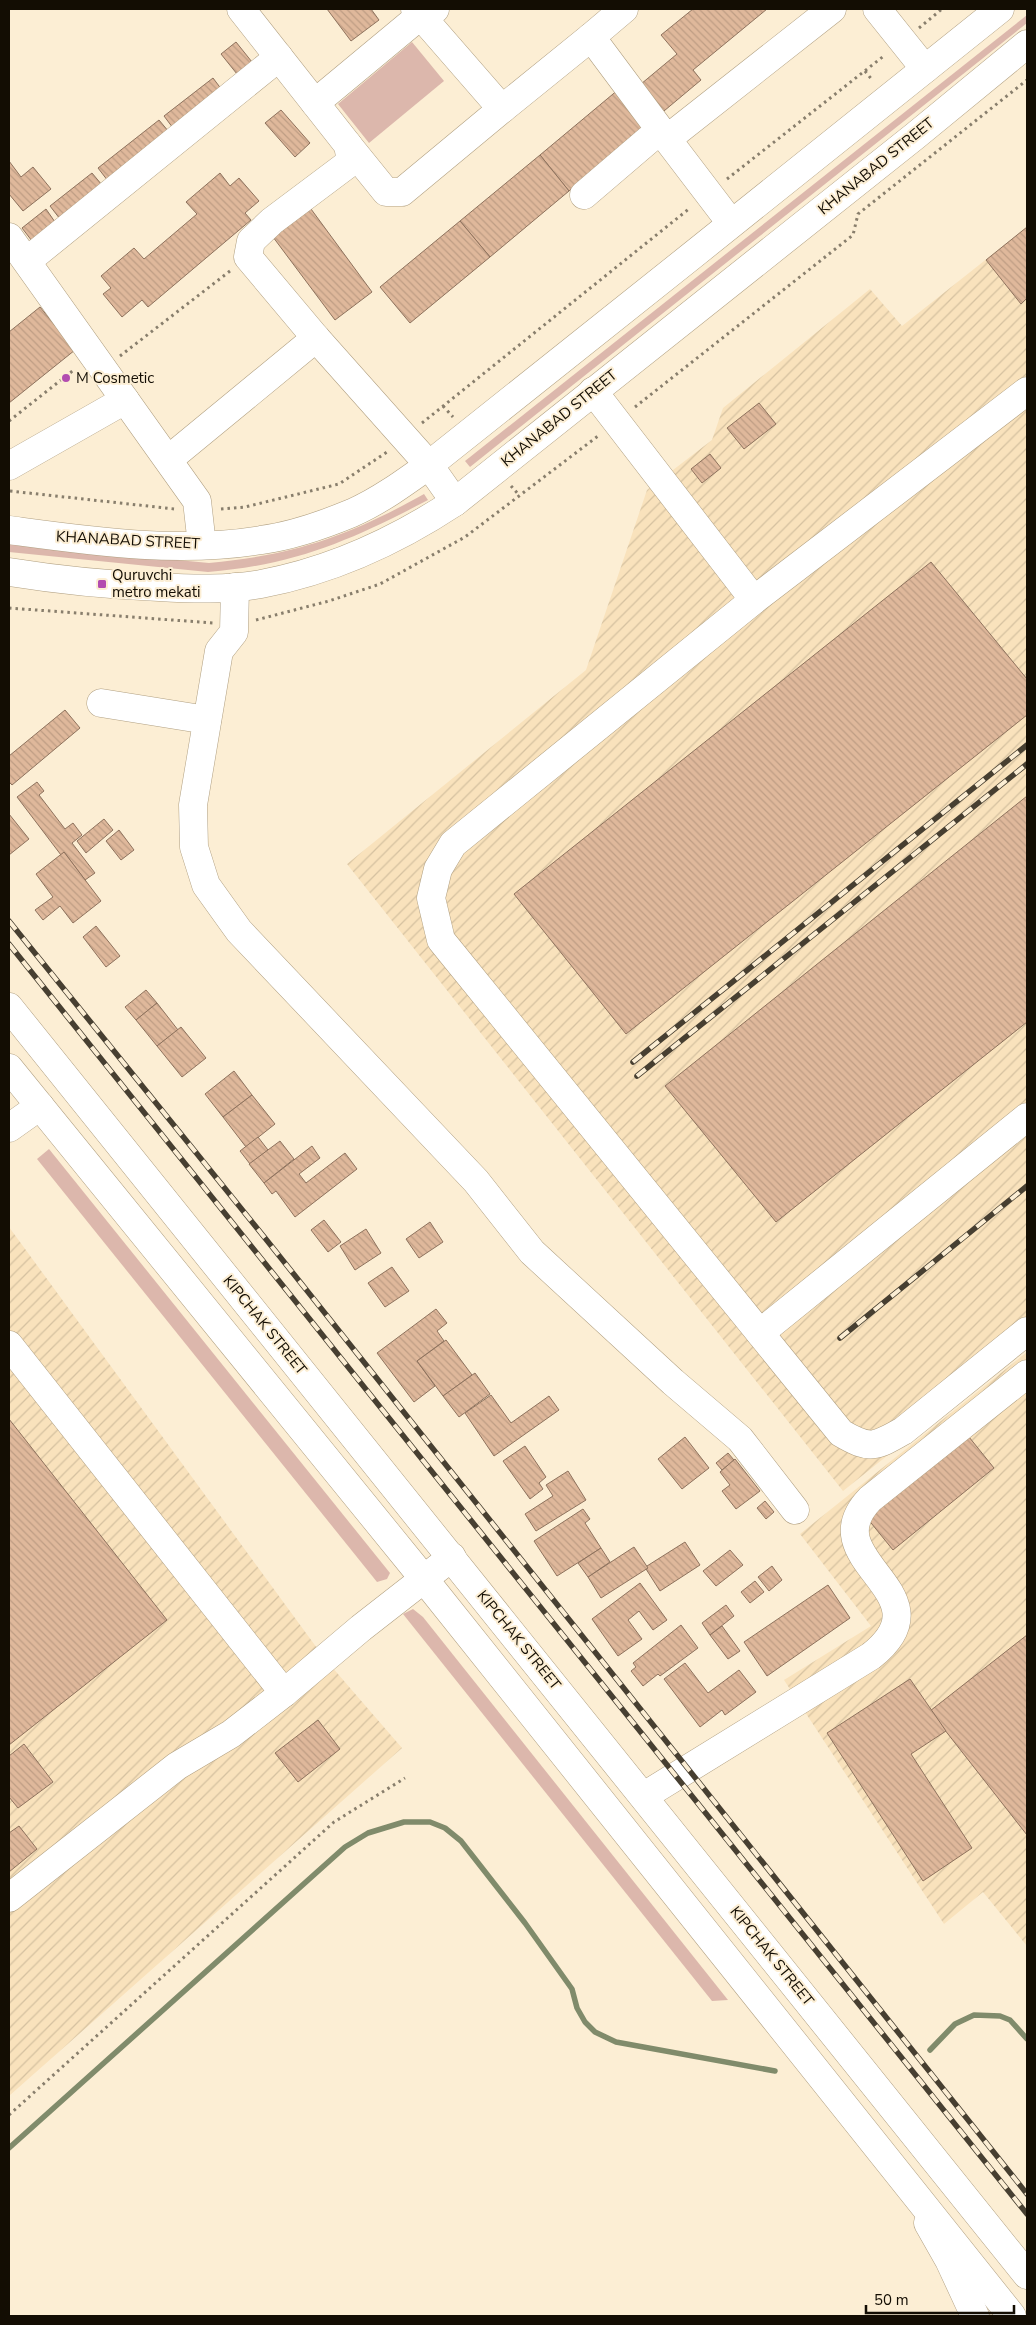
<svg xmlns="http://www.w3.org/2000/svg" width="1036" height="2325" font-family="'Nunito Sans',sans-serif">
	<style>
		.industrial { fill: url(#industrial-furrows) }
		.grass { fill: #dcb7ac }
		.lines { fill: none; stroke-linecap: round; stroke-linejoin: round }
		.stream { stroke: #808b6b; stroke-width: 5.5 }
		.building { fill: url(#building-back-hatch); stroke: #8e725d }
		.minor-casing { stroke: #b1a082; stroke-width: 29 }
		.major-casing { stroke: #b1a082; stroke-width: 29 }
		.path { stroke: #887e6c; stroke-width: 3; stroke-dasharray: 2.5 4; stroke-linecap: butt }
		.minor { stroke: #fff; stroke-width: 28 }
		.major { stroke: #fff; stroke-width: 28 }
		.rail-casing { stroke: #473f31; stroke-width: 5.5 }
		.rail { stroke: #fceed4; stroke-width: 4; stroke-dasharray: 11; stroke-linecap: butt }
		.poi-dot { fill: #b24cb0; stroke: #fceed4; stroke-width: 2 }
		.labels { text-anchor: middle; stroke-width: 4; stroke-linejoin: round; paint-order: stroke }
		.street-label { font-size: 15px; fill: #130d03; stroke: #fceed4 }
		.poi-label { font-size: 15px; fill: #130d03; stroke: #fceed4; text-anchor: start }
	</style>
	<defs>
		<pattern id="industrial-furrows" width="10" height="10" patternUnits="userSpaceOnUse" patternTransform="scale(1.25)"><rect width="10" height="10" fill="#f9e2bc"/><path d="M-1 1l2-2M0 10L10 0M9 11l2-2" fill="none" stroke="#d5c1a0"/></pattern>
		<pattern id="building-back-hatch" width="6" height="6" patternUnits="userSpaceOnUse" patternTransform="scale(1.25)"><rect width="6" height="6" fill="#dfb89b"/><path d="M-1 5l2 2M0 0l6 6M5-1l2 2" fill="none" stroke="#be9d84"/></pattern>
	</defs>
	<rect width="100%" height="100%" fill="#fceed4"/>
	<g class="industrial">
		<polygon points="1027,227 1027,1344 843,1491 347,864 586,670 647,490 712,440 723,408 870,289 902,326"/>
		<polygon points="9,1227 325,1659 402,1748 9,2096"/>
		<polygon points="1027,1352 1027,1946 983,1892 944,1924 784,1680 871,1626 800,1534"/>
	</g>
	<g class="grass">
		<polygon points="1027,15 1027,23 470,467 465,461"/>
		<polygon points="412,42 444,81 369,143 338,104"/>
		<path d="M424,494L428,500C352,540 295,565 208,572L9,552V544L209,563C295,555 349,536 424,494Z"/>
		<polygon points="49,1149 390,1573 387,1579 377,1582 37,1159"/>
		<polygon points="413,1609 423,1617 728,2000 712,2001 403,1614"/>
	</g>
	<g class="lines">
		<g class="stream">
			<polyline points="930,2050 955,2024 974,2015 1000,2016 1010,2020 1027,2039"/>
			<polyline points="9,2148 345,1847 368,1833 404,1822 430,1822 445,1828 461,1841 525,1923 572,1989 577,2008 585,2022 595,2032 616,2042 775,2071"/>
		</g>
	</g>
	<g class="building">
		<polygon points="327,9 371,9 379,20 351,41"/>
		<polygon points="693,9 767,9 693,70 701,80 658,116 635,89 677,54 661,35"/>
		<polygon points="236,42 252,62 237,74 221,54"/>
		<polygon points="213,78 222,90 173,128 164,116"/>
		<polygon points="619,89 649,126 569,191 540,155"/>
		<polygon points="281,110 310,143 295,157 265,123"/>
		<polygon points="159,120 169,132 108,181 98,168"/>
		<polygon points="540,155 569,191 490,257 460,221"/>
		<polygon points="9,161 21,177 33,167 51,189 23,211 9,194"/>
		<polygon points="92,173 102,185 60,219 50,206"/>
		<polygon points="220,173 230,186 239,178 259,201 245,213 251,220 148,307 142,300 122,317 103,294 111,288 101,276 134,248 144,259 197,214 186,202"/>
		<polygon points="46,209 55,222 32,241 22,228"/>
		<polygon points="311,209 372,292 335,320 273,237"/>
		<polygon points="460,221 490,257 410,323 380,287"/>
		<polygon points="1027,227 1027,298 1021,304 986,260"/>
		<polygon points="40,307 75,350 9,403 9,332"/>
		<polygon points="759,403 776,424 744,449 727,428"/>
		<polygon points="710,454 721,468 702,483 691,469"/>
		<polygon points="931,562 1027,679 1027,715 626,1034 514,894"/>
		<polygon points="65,710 80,728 12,785 9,782 9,756"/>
		<polygon points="37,782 44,791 39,795 65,829 73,823 82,835 72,843 95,873 85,880 64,852 61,855 17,797"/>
		<polygon points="1027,796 1027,1022 776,1222 665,1086"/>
		<polygon points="9,814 29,839 9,855"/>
		<polygon points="104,819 113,830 86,853 77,841"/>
		<polygon points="119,830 134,850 121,860 106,841"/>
		<polygon points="64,852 101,901 73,923 60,906 43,920 35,910 53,897 36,874"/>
		<polygon points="96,926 120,956 106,967 83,937"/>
		<polygon points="146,990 157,1003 136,1020 125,1007"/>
		<polygon points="157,1003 178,1030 157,1046 136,1020"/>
		<polygon points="181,1027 206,1058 182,1077 157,1046"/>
		<polygon points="234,1071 252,1095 223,1117 205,1094"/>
		<polygon points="252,1095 275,1124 246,1147 223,1117"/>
		<polygon points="258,1137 268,1150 250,1164 240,1151"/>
		<polygon points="280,1141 294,1159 264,1183 249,1164"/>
		<polygon points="312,1146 320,1158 299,1174 306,1183 345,1153 357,1169 295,1217 276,1191 272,1194 264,1183"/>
		<polygon points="324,1220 341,1242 328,1252 311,1230"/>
		<polygon points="430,1222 443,1242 419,1258 406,1239"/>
		<polygon points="366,1229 381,1253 355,1270 340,1246"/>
		<polygon points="392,1267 409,1291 385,1307 368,1283"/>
		<polygon points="436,1309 447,1323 437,1331 444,1341 417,1361 435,1386 414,1402 377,1353"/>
		<polygon points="446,1340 472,1375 443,1396 417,1361"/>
		<polygon points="475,1373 490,1394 459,1417 443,1396"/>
		<polygon points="491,1395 511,1423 549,1396 559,1410 494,1456 465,1413"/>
		<polygon points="9,1419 167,1620 9,1745"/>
		<polygon points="685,1437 709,1468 682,1489 658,1459"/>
		<polygon points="969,1437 994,1468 893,1550 867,1518"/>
		<polygon points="525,1446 546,1477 539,1483 543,1489 530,1499 503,1461"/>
		<polygon points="728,1453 734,1460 722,1470 716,1463"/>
		<polygon points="735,1459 760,1491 736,1509 722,1491 730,1485 720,1472"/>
		<polygon points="568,1471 586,1500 536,1531 525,1514 553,1496 546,1485"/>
		<polygon points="765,1501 774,1512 766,1519 757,1508"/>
		<polygon points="583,1509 590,1519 585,1523 601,1548 557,1576 534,1541"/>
		<polygon points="685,1542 700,1565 660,1591 646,1569 647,1566"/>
		<polygon points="634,1547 648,1568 601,1598 588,1577"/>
		<polygon points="601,1548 610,1562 588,1577 578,1563"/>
		<polygon points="730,1550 743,1565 716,1586 703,1571"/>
		<polygon points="772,1566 782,1580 769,1591 758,1577"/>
		<polygon points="755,1581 764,1592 750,1603 741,1592"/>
		<polygon points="640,1583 667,1620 653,1630 639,1611 628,1620 642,1639 618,1656 592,1619"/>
		<polygon points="828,1585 850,1618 767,1676 744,1642"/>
		<polygon points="726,1605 734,1616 710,1635 702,1623"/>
		<polygon points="681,1625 698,1648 660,1676 658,1674 643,1686 631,1671 636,1667 633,1663"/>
		<polygon points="722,1626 740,1651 728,1659 710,1635"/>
		<polygon points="1027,1635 1027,1835 930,1711"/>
		<polygon points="685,1663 708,1693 739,1670 756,1692 725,1715 722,1710 700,1727 664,1679"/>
		<polygon points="910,1679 946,1731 911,1754 972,1848 923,1881 827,1733"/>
		<polygon points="318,1720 340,1749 298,1782 275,1753"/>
		<polygon points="24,1744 53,1782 18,1808 9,1797 9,1756"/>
		<polygon points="19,1826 37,1849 9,1872 9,1833"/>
	</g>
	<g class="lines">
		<defs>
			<g id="minor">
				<polyline points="241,9 348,145 350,156 348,164 272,221 251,241 248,257 316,338 429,465 455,502"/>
				<polyline points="415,9 502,109 591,37 667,139 832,9"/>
				<polyline points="877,9 925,69"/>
				<polyline points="591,37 624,9"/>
				<polyline points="315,103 421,15 435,9"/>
				<polyline points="667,139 731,223"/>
				<polyline points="348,145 386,192 402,192 502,109"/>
				<polyline points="584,195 660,130"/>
				<polyline points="9,237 197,501 202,545"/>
				<polyline points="27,261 279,57"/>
				<polyline points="593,391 754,600"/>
				<path d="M1027,391L754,600L453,844L438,869L431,898L441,940L841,1433C870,1450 875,1447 903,1431L1027,1331"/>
				<polyline points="169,459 316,338"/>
				<polyline points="9,466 125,400"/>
				<path d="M9,530C91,541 178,554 261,540C292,536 323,525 352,513C379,501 404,483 429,465C619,313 811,162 1000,9"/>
				<path d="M9,572C59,580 108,585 159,587C193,589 227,590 261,584C330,571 396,541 455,502L915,136L1027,44"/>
				<polyline points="235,587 234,632 219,651 193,805 194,847 206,885 239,931 476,1181 532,1252 673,1382 740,1439 795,1510"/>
				<polyline points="101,703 207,720"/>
				<polyline points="9,1128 40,1106"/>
				<polyline points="760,1333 1027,1117"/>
				<polyline points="9,1345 284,1693"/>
				<path d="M644,1796L871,1656C952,1592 810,1561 870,1499L1027,1374"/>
				<polyline points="9,1898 177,1766 231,1734 284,1693 361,1628 452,1557"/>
				<polyline points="928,2223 949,2260 975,2316"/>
			</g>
			<g id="major">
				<polyline points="9,1007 1027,2275"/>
				<polyline points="9,1068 424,1579 1012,2316"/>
			</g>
		</defs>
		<use href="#minor" class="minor-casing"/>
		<use href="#major" class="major-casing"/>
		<g class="path">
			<polyline points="919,28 942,9"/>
			<polyline points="865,71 873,81"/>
			<polyline points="727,179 885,55"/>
			<polyline points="120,356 230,271"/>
			<polyline points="443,406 453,417"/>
			<polyline points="635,407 853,235 858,214 1027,80"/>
			<polyline points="9,421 75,369"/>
			<polyline points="422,423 690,208"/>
			<polyline points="511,486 519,495"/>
			<polyline points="10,491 175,509"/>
			<polyline points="221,509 245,507 339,484 387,452"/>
			<polyline points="9,608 213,623"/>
			<polyline points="256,620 329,601 380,584 465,537 598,436"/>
			<polyline points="9,2115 334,1822 405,1778"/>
		</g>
		<use href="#minor" class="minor"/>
		<use href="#major" class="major"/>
		<defs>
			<g id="rail">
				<polyline points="9,921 265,1238 1027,2194"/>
				<polyline points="9,944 1027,2214"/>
				<polyline points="633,1062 1027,745"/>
				<polyline points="637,1076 1027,764"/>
				<polyline points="840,1338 1027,1186"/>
			</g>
		</defs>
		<use href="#rail" class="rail-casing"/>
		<use href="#rail" class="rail"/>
	</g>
	<g class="poi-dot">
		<circle cx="66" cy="378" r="5"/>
		<rect x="97" y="579" width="10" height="10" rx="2.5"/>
	</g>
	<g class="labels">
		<g class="street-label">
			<text transform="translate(876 166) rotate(-39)" y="5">KHANABAD STREET</text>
			<text transform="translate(559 418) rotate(-39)" y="5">KHANABAD STREET</text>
			<text transform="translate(128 540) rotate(3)" y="5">KHANABAD STREET</text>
			<text transform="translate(265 1325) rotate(51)" y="5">KIPCHAK STREET</text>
			<text transform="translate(519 1640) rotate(51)" y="5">KIPCHAK STREET</text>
			<text transform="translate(772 1956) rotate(51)" y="5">KIPCHAK STREET</text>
		</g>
		<g class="poi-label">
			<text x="76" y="383">M Cosmetic</text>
			<text x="112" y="580">Quruvchi<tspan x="112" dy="17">metro mekati</tspan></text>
		</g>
	</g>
	<rect width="1036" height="2325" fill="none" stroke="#130d03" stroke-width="20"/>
	<path d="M866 2305v8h148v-8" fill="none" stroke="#130d03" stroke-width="2.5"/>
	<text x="874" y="2305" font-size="15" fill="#130d03" stroke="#fceed4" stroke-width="4" paint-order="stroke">50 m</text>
</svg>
